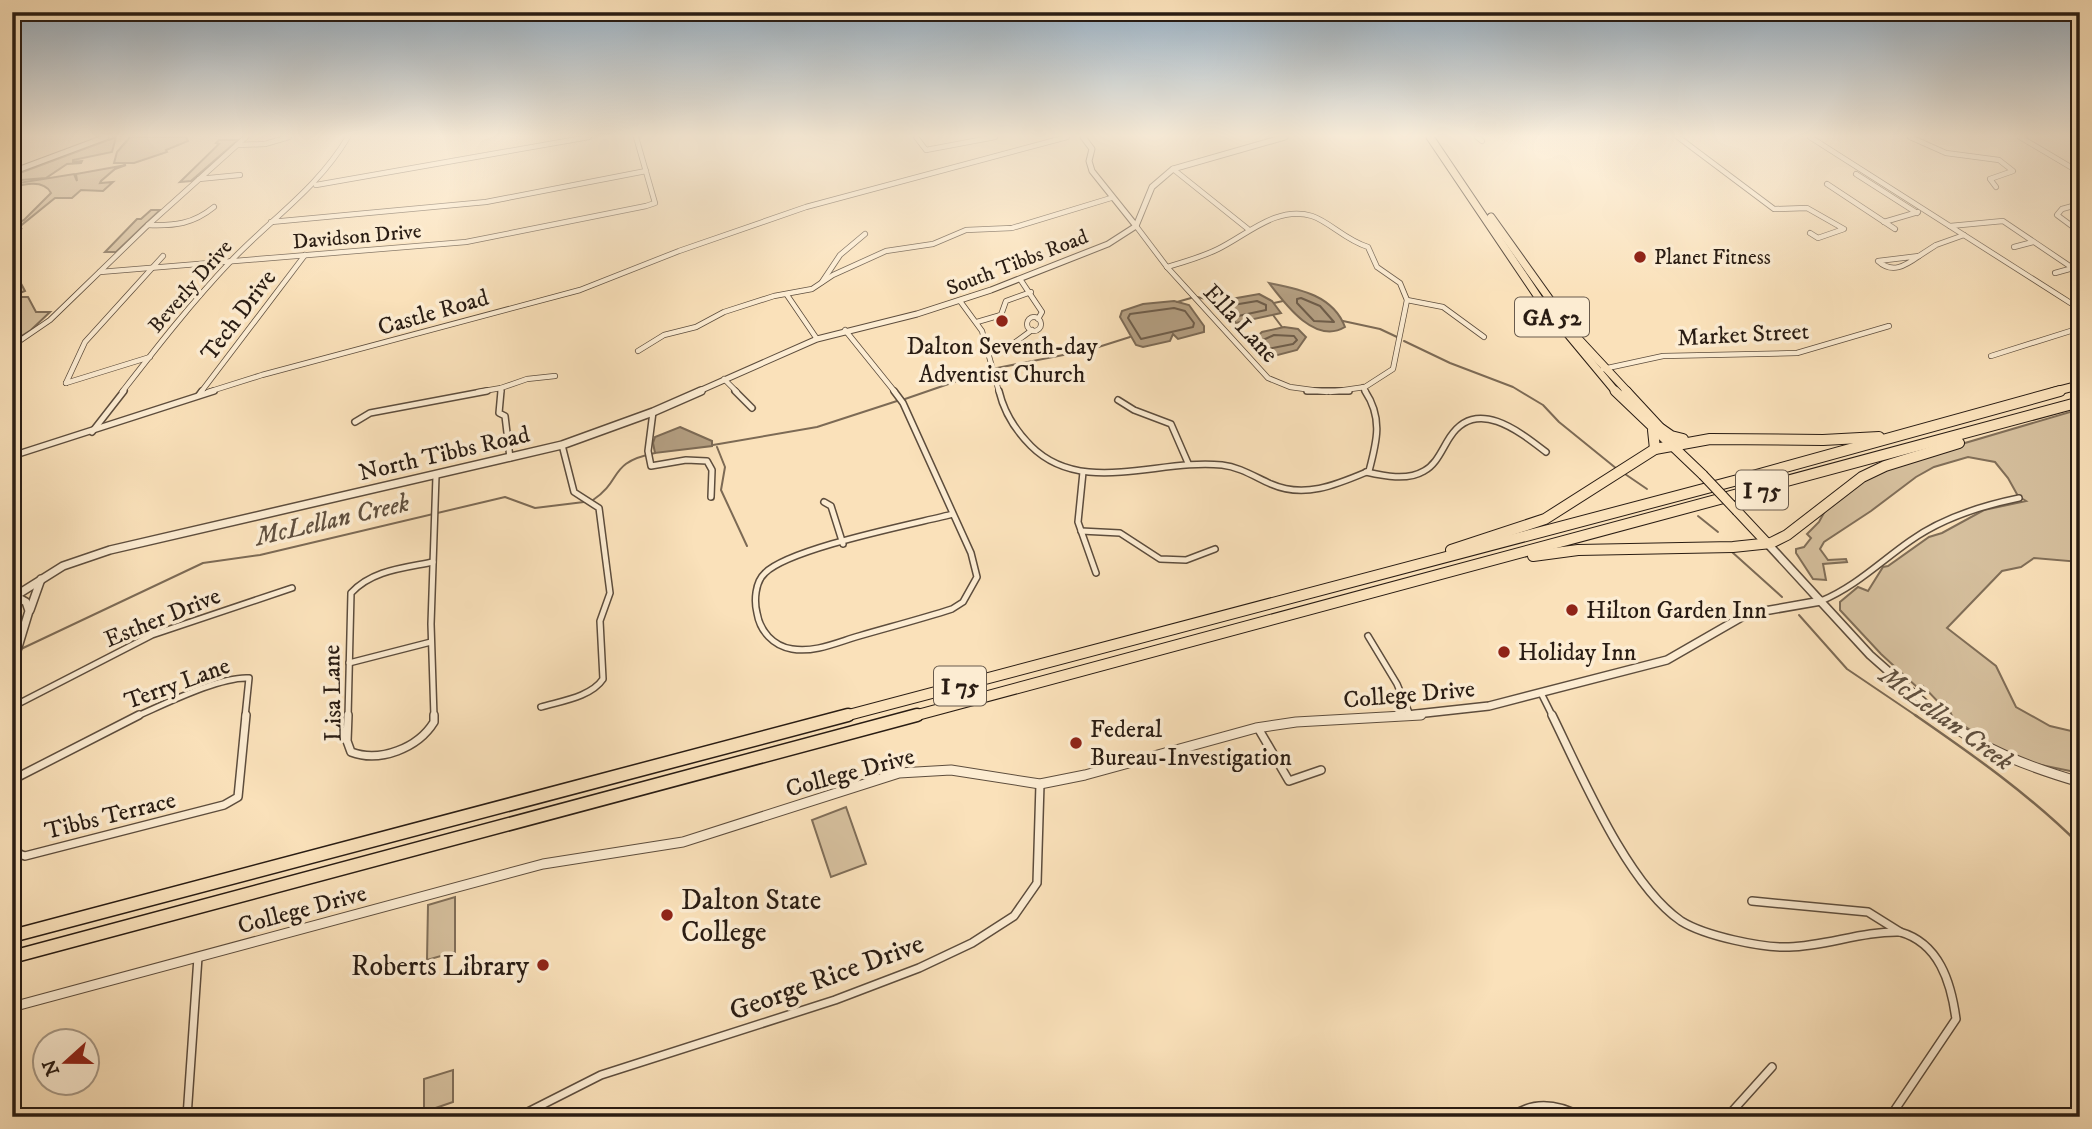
<svg xmlns="http://www.w3.org/2000/svg" width="2092" height="1129" font-family="'IM FELL DW Pica',serif">
	<style>
		.green { fill: #d6c09e; stroke: #806e58; stroke-width: 2 }
		.water { fill: #b39e81; stroke: #7c6a55; stroke-width: 2 }
		.lines { fill: none; stroke-linecap: round; stroke-linejoin: round }
		.shore { stroke: #6e5d4a; stroke-width: 2 }
		.stream-far1 { stroke: #7c6a55; stroke-width: 2 }
		.stream { stroke: #7c6a55; stroke-width: 2.5 }
		.minor-far2-casing { stroke: #5d4d3d; stroke-width: 6 }
		.minor-far1-casing { stroke: #5d4d3d; stroke-width: 8 }
		.minor-casing { stroke: #5d4d3d; stroke-width: 10 }
		.tertiary-far2-casing { stroke: #5d4d3d; stroke-width: 7 }
		.tertiary-far1-casing { stroke: #5d4d3d; stroke-width: 10 }
		.tertiary-casing { stroke: #5d4d3d; stroke-width: 11 }
		.primary-far1-casing { stroke: #291c13; stroke-width: 9 }
		.primary-casing { stroke: #291c13; stroke-width: 11 }
		.motorway-far2-casing { stroke: #291c13; stroke-width: 10 }
		.motorway-far1-casing { stroke: #291c13; stroke-width: 12 }
		.motorway-casing { stroke: #291c13; stroke-width: 15 }
		.minor-far2 { stroke: #fcecd2; stroke-width: 4.5 }
		.minor-far1 { stroke: #fcecd2; stroke-width: 5 }
		.minor { stroke: #fcecd2; stroke-width: 7 }
		.tertiary-far2 { stroke: #fcecd2; stroke-width: 5 }
		.tertiary-far1 { stroke: #fcecd2; stroke-width: 7 }
		.tertiary { stroke: #fcecd2; stroke-width: 9 }
		.primary-far1 { stroke: #fae1ba; stroke-width: 7 }
		.primary { stroke: #fae1ba; stroke-width: 9 }
		.motorway-far2 { stroke: #fae1ba; stroke-width: 8 }
		.motorway-far1 { stroke: #fae1ba; stroke-width: 10 }
		.motorway { stroke: #fae1ba; stroke-width: 12 }
		.primary-bridge-casing { stroke: #291c13; stroke-width: 11; stroke-linecap: butt }
		.primary-bridge { stroke: #fae1ba; stroke-width: 9 }
		.poi-dot { fill: #8f2418; stroke: #fcecd2; stroke-width: 2.5 }
		.labels { text-anchor: middle; stroke-width: 7; stroke-linejoin: round; paint-order: stroke }
		.far-street-label { font-size: 21px; fill: #291c13; stroke: #fcecd2 }
		.far-poi-label { font-size: 21px; fill: #291c13; stroke: #fcecd2; text-anchor: start }
		.shield { fill: #fcecd2; stroke: #685a4c; stroke-width: 2 }
		.shield-label { font-size: 23px; font-weight: bold; fill: #291c13 }
		.street-label { font-size: 24px; fill: #291c13; stroke: #fcecd2 }
		.poi-label { font-size: 24px; fill: #291c13; stroke: #fcecd2; text-anchor: start }
		.water-label { font-size: 26px; font-style: italic; fill: #60503f; stroke: #fcecd2 }
		.near-poi-label { font-size: 28px; fill: #291c13; stroke: #fcecd2; text-anchor: start }
		.near-street-label { font-size: 28px; fill: #291c13; stroke: #fcecd2 }
	</style>
	<rect width="100%" height="100%" fill="#fae1ba"/>
	<filter id="stains"><feTurbulence type="fractalNoise" baseFrequency=".00286" numOctaves="4"/><feColorMatrix values="0 0 0 0 .2 0 0 0 0 .09 0 0 0 0 .02 0 0 0 .5 -.17"/></filter>
	<radialGradient id="worn" r=".72"><stop offset=".6" stop-color="#630" stop-opacity="0"/><stop offset="1" stop-color="#630" stop-opacity=".3"/></radialGradient>
	<g class="green">
		<polygon points="116,137 112,152 73,160 73,162 82,161 81,163 67,164 46,178 21,180 17,177 12,179 17,174"/>
		<polygon points="130,137 186,137 188,141 166,150 167,152 134,163 114,163 117,152"/>
		<polygon points="219,140 238,140 191,181 180,182 219,144 216,143"/>
		<path d="M126,165L115,169L101,181L100,183L113,182L103,191L81,190L72,198H55L18,228L21,229L12,237V226L24,220L51,193C44,180 27,183 12,188V184L74,174L77,181L76,174Z"/>
		<polygon points="151,210 160,210 116,252 105,252 137,219 141,219"/>
		<polygon points="13,267 14,276 17,276 25,291 17,294 18,297 28,297 36,312 50,312 31,330 12,342"/>
		<polygon points="2080,409 2080,562 2034,558 2021,567 2002,571 1947,628 1996,666 2016,707 2050,726 2080,733 2080,773 2036,764 1996,748 1953,718 1946,703 1942,706 1923,686 1919,689 1881,654 1840,610 1840,602 1858,587 1868,591 1883,567 1888,566 1929,537 1942,533 1984,510 2026,501 2018,496 2008,478 1995,462 1968,457 1934,467 1916,477 1871,511 1824,542 1820,549 1828,560 1846,559 1847,562 1823,564 1826,580 1813,579 1796,553 1796,549 1804,547 1811,538 1807,534 1819,522 1825,511 1861,480 1904,461"/>
		<polygon points="846,807 866,864 831,877 812,820"/>
		<polygon points="455,897 455,952 427,960 428,905"/>
		<polygon points="453,1070 453,1102 424,1112 424,1079"/>
	</g>
	<g class="water">
		<path d="M1269,283C1299,289 1333,295 1345,327C1315,345 1285,304 1269,283Z"/>
		<polygon points="1259,294 1272,301 1281,313 1236,323 1217,306 1220,301"/>
		<polygon points="1174,301 1189,305 1204,326 1204,332 1178,339 1173,334 1170,341 1143,347 1136,345 1120,317 1122,311 1143,304"/>
		<polygon points="1284,327 1298,329 1306,337 1297,350 1270,357 1249,344 1262,332"/>
		<polygon points="680,427 712,441 712,446 655,453 653,443 655,437"/>
	</g>
	<g class="lines">
		<g class="shore">
			<polygon points="1301,298 1320,306 1334,322 1314,321 1297,303 1297,299"/>
			<polygon points="1257,301 1266,305 1266,310 1238,316 1230,309 1233,305"/>
			<polygon points="1174,308 1185,311 1194,323 1193,327 1141,339 1128,318 1130,314"/>
			<polygon points="1274,335 1294,336 1297,340 1293,344 1268,349 1263,340"/>
		</g>
		<g class="stream-far1">
			<polyline points="1197,297 1219,302"/>
			<polyline points="1177,302 1191,298"/>
			<polyline points="1274,303 1283,301"/>
			<polyline points="1273,315 1282,327"/>
			<polyline points="1343,321 1380,329 1397,337"/>
			<polyline points="1404,341 1450,363 1513,387 1543,405 1559,422 1617,469"/>
			<polyline points="997,368 1089,350 1130,337"/>
			<polyline points="905,399 989,370"/>
			<polyline points="713,445 817,427 897,401"/>
			<polyline points="717,447 725,467 721,490 747,546"/>
			<polyline points="1625,474 1647,489"/>
			<path d="M593,500C624,479 607,463 655,453"/>
			<polyline points="1698,516 1718,532"/>
			<polyline points="1732,552 1782,597"/>
			<polyline points="1799,615 1847,669 1918,717"/>
			<polyline points="21,649 203,563 260,555 505,497 535,508 584,502"/>
		</g>
		<path class="stream" d="M1915,715C1973,755 2030,795 2080,845"/>
		<defs>
			<g id="minor-far2">
				<polyline points="916,137 926,150 995,137"/>
				<polyline points="1477,137 1482,141"/>
				<polyline points="1678,137 1774,209 1807,208 1844,229 1818,238 1810,233"/>
				<polyline points="1810,137 2080,309"/>
				<polyline points="1910,137 1946,153 1999,160 2013,171 1990,179 1996,187"/>
				<polyline points="2020,137 2074,169"/>
				<polyline points="12,138 17,137"/>
				<polyline points="237,145 265,144 289,137"/>
				<polyline points="1173,169 1248,229"/>
				<polyline points="1856,174 1917,213"/>
				<polyline points="199,179 240,175"/>
				<polyline points="1827,184 1895,229"/>
				<polyline points="316,185 589,137"/>
				<polyline points="2080,204 2062,209 2057,215 2080,232"/>
				<polyline points="271,222 486,202 646,171"/>
				<polyline points="1884,222 1918,212"/>
				<path d="M148,225C175,226 193,224 214,207"/>
				<polyline points="1136,226 1167,267"/>
				<polyline points="1950,226 2003,221 2080,273"/>
				<polyline points="2014,247 2033,242"/>
				<path d="M1919,256C1905,266 1892,274 1878,261Z"/>
				<polyline points="1919,256 1936,245 1964,235"/>
				<polyline points="1167,267 1268,378 1290,387 1327,392"/>
				<path d="M1167,267C1184,262 1202,257 1218,249C1247,235 1277,205 1312,216C1330,222 1345,240 1368,247L1377,267L1400,283L1407,300L1393,369L1365,387L1330,392"/>
				<polyline points="100,272 466,242 646,206 655,203 636,137"/>
				<polyline points="2055,273 2073,268"/>
				<polyline points="1020,279 1042,312 1038,319"/>
				<polyline points="822,282 840,255 865,234"/>
				<polyline points="787,295 817,339"/>
				<polyline points="1407,300 1443,307 1484,337"/>
				<polyline points="960,301 982,331 999,392"/>
				<circle cx="1034" cy="324" r="7"/>
				<polyline points="977,322 1001,315 1006,301 1031,292"/>
				<polyline points="845,330 895,392"/>
				<polyline points="12,346 50,320 148,225 246,137"/>
				<polyline points="638,351 664,335 696,327 724,312 774,296 812,289 833,275 886,251 933,244 966,230 1012,228 1111,198"/>
				<polyline points="988,351 1013,344 1032,330"/>
				<polyline points="1991,356 2080,328"/>
				<polyline points="1603,369 1663,356 1797,353 1889,326"/>
				<polyline points="724,379 737,392"/>
				<polyline points="66,383 85,342 163,256"/>
				<polyline points="66,383 150,357"/>
				<polyline points="1363,387 1366,392"/>
				<path d="M122,392C157,347 192,302 231,261C271,219 318,188 348,137"/>
				<polyline points="201,392 305,255"/>
				<polyline points="208,392 262,375 580,290 679,251 806,207 1067,137"/>
				<polyline points="478,392 501,388"/>
				<polyline points="501,392 501,388 527,379 555,376"/>
			</g>
			<g id="minor-far1">
				<polyline points="501,391 499,413 505,416 510,458"/>
				<polyline points="735,391 752,408"/>
				<path d="M894,391L903,403L971,553L977,577L963,602L952,609C921,619 890,627 859,636C838,642 815,653 792,649C773,646 760,631 757,613C754,601 755,582 765,573C790,548 914,524 953,514"/>
				<path d="M999,391C1004,412 1015,430 1031,446C1082,497 1159,458 1222,465C1240,467 1255,477 1271,484C1305,499 1338,484 1369,471C1377,441 1383,418 1365,391"/>
				<polyline points="1307,391 1349,391"/>
				<polyline points="199,395 202,391"/>
				<polyline points="1118,400 1134,410 1171,424 1188,463"/>
				<polyline points="653,412 648,451 651,466 686,460 707,461 712,470 711,497"/>
				<polyline points="355,422 370,413 487,391"/>
				<polyline points="92,432 124,391"/>
				<polyline points="12,456 214,391"/>
				<polyline points="1083,472 1078,522 1096,573"/>
				<path d="M1366,472C1384,476 1407,481 1424,471C1437,464 1442,449 1450,437C1476,397 1519,431 1546,452"/>
				<polyline points="824,502 831,506 843,544"/>
				<polyline points="1081,531 1120,533 1160,559 1186,560 1215,549"/>
				<path d="M1821,601C1855,587 1880,562 1910,541C1942,518 1980,506 2019,498"/>
				<polyline points="1368,636 1397,684 1410,715"/>
				<polyline points="349,663 431,642"/>
				<polyline points="1541,693 1553,717"/>
				<polyline points="12,707 152,635 292,588"/>
				<path d="M541,707C561,701 591,697 603,679L600,621L610,593L599,508L574,492L562,445"/>
				<path d="M135,717C163,705 220,676 249,678L245,717"/>
				<path d="M348,717L351,593C372,570 404,568 433,562"/>
				<polyline points="434,717 431,624 436,476"/>
			</g>
			<g id="minor">
				<path d="M348,715L347,741L351,752C380,763 418,748 434,722V715"/>
				<path d="M1552,715C1581,774 1627,884 1681,921C1705,936 1762,948 1789,947C1826,946 1863,931 1900,932C1939,943 1951,982 1956,1019L1890,1117"/>
				<polyline points="1258,728 1289,781 1321,770"/>
				<polyline points="12,780 139,715"/>
				<polyline points="12,783 16,848 19,854 25,856 224,805 238,797 246,715"/>
				<polyline points="1752,901 1868,912 1900,932"/>
				<polyline points="187,1117 198,957"/>
				<polyline points="518,1117 601,1075 835,1000 919,968 972,943 1014,916 1037,883 1040,784"/>
				<path d="M1511,1117C1534,1100 1558,1104 1582,1117"/>
				<polyline points="1727,1117 1772,1067"/>
			</g>
			<g id="tertiary-far2">
				<polyline points="1083,137 1092,149 1089,161 1092,171 1136,226"/>
				<polyline points="12,172 106,137"/>
				<polyline points="697,392 817,339 917,314 991,290 1108,244 1136,226 1152,187 1173,169 1285,137"/>
			</g>
			<g id="tertiary-far1">
				<polyline points="1767,543 1870,655 1940,717"/>
				<polyline points="12,598 63,566 110,550 562,445 653,412 701,391"/>
				<polyline points="30,610 41,579"/>
				<polyline points="12,667 29,611 26,602 15,596"/>
				<polyline points="1389,717 1489,706 1667,660 1747,614 1821,601"/>
			</g>
			<g id="tertiary">
				<path d="M1938,715C1980,749 2029,767 2080,782"/>
				<polyline points="12,1007 543,864 683,842 899,773 951,770 1040,784 1085,775 1256,728 1296,722 1421,715"/>
			</g>
			<g id="primary-far1">
				<polyline points="1430,137 1542,303 1616,392"/>
				<polyline points="1491,217 1576,336 1628,392"/>
			</g>
			<g id="primary">
				<polyline points="1615,391 1703,475"/>
				<polyline points="1626,391 1664,432"/>
				<polyline points="1737,511 1767,543"/>
			</g>
			<polyline id="motorway-far2" points="2053,392 2080,385"/>
			<g id="motorway-far1">
				<polyline points="1661,429 1671,436 1683,439"/>
				<polyline points="1653,430 1655,449"/>
				<polyline points="1451,550 1545,519 1655,449 1710,439 1823,440 1879,437"/>
				<polyline points="1533,556 1578,550 1733,547 1771,543 1787,535 1862,477 1885,466 1959,443"/>
				<polyline points="841,717 1749,477 2060,391"/>
				<polyline points="910,717 2080,402"/>
			</g>
			<g id="motorway">
				<polyline points="12,936 848,715"/>
				<polyline points="12,957 917,715"/>
			</g>
		</defs>
		<use href="#minor-far2" class="minor-far2-casing"/>
		<use href="#minor-far1" class="minor-far1-casing"/>
		<use href="#minor" class="minor-casing"/>
		<use href="#tertiary-far2" class="tertiary-far2-casing"/>
		<use href="#tertiary-far1" class="tertiary-far1-casing"/>
		<use href="#tertiary" class="tertiary-casing"/>
		<use href="#primary-far1" class="primary-far1-casing"/>
		<use href="#primary" class="primary-casing"/>
		<use href="#motorway-far2" class="motorway-far2-casing"/>
		<use href="#motorway-far1" class="motorway-far1-casing"/>
		<use href="#motorway" class="motorway-casing"/>
		<use href="#minor-far2" class="minor-far2"/>
		<use href="#minor-far1" class="minor-far1"/>
		<use href="#minor" class="minor"/>
		<use href="#tertiary-far2" class="tertiary-far2"/>
		<use href="#tertiary-far1" class="tertiary-far1"/>
		<use href="#tertiary" class="tertiary"/>
		<use href="#primary-far1" class="primary-far1"/>
		<use href="#primary" class="primary"/>
		<use href="#motorway-far2" class="motorway-far2"/>
		<use href="#motorway-far1" class="motorway-far1"/>
		<use href="#motorway" class="motorway"/>
		<defs>
			<polyline id="primary-bridge" points="1703,475 1737,511"/>
		</defs>
		<use href="#primary-bridge" class="primary-bridge-casing"/>
		<use href="#primary-bridge" class="primary-bridge"/>
	</g>
	<linearGradient id="sky" x2="0" y2="1"><stop stop-color="#93abbf"/><stop offset="0.46" stop-color="#fdf2e0"/><stop offset="1" stop-color="#fdf2e0" stop-opacity="0"/></linearGradient>
	<rect width="2092" height="295" fill="url(#sky)"/>
	<g class="poi-dot">
		<circle cx="1640" cy="257" r="7"/>
		<circle cx="1002" cy="321" r="7"/>
		<circle cx="1572" cy="610" r="7"/>
		<circle cx="1504" cy="652" r="7"/>
		<circle cx="1076" cy="743" r="7"/>
		<circle cx="667" cy="915" r="7"/>
		<circle cx="543" cy="965" r="7"/>
	</g>
	<g class="labels">
		<g class="far-street-label">
			<text transform="translate(357 236) rotate(-5)" y="7">Davidson Drive</text>
			<text transform="translate(1017 262) rotate(-21)" y="7">South Tibbs Road</text>
			<text transform="translate(190 286) rotate(-49)" y="7">Beverly Drive</text>
		</g>
		<g class="far-poi-label">
			<text x="1654" y="264">Planet Fitness</text>
		</g>
		<g class="shield">
			<rect x="1515" y="297.5" width="74" height="39" rx="5"/>
			<rect x="1736" y="470.5" width="52" height="39" rx="5"/>
			<rect x="934" y="666.5" width="52" height="39" rx="5"/>
		</g>
		<g class="shield-label">
			<text x="1552" y="325">GA 52</text>
			<text x="1762" y="498">I 75</text>
			<text x="960" y="694">I 75</text>
		</g>
		<g class="street-label">
			<text transform="translate(433 312) rotate(-16)" y="8">Castle Road</text>
			<text transform="translate(238 315) rotate(-53)" y="8">Tech Drive</text>
			<text transform="translate(1241 323) rotate(47)" y="8">Ella Lane</text>
			<text transform="translate(1743 334) rotate(-3)" y="8">Market Street</text>
			<text transform="translate(444 453) rotate(-13)" y="8">North Tibbs Road</text>
			<text transform="translate(162 617) rotate(-22)" y="8">Esther Drive</text>
			<text transform="translate(177 683) rotate(-20)" y="8">Terry Lane</text>
			<text transform="translate(332 693) rotate(-91)" y="8">Lisa Lane</text>
			<text transform="translate(1409 694) rotate(-5)" y="8">College Drive</text>
			<text transform="translate(850 772) rotate(-15)" y="8">College Drive</text>
			<text transform="translate(110 815) rotate(-14)" y="8">Tibbs Terrace</text>
			<text transform="translate(302 909) rotate(-15)" y="8">College Drive</text>
		</g>
		<g class="poi-label">
			<text x="1002" y="354" text-anchor="middle">Dalton Seventh-day<tspan x="1002" dy="28">Adventist Church</tspan></text>
			<text x="1586" y="618">Hilton Garden Inn</text>
			<text x="1518" y="660">Holiday Inn</text>
			<text x="1090" y="737">Federal<tspan x="1090" dy="28">Bureau-Investigation</tspan></text>
		</g>
		<g class="water-label">
			<text transform="translate(332 519) rotate(-13)" y="9">McLellan Creek</text>
			<text transform="translate(1947 718) rotate(36)" y="9">McLellan Creek</text>
		</g>
		<g class="near-poi-label">
			<text x="681" y="909">Dalton State<tspan x="681" dy="32">College</tspan></text>
			<text x="529" y="975" text-anchor="end">Roberts Library</text>
		</g>
		<g class="near-street-label">
			<text transform="translate(826 976) rotate(-20)" y="10">George Rice Drive</text>
		</g>
	</g>
	<rect width="2092" height="1129" fill="none" stroke="#fae1ba" stroke-width="42"/>
	<rect x="14" y="14" width="2064" height="1101" fill="none" stroke="#291c13" stroke-width="3.5"/>
	<rect x="21" y="21" width="2050" height="1087" fill="none" stroke="#291c13" stroke-width="2"/>
	<g transform="translate(66 1062) rotate(249)"><circle r="33" fill="#fcecd2" stroke="#a89986" stroke-width="2"/>
	<path d="M0-5L12 26L0 18L-12 26Z" fill="#8f2418"/>
	<text y="-10" font-size="19" font-weight="bold" text-anchor="middle" fill="#291c13">N</text>
	</g>
	<rect width="100%" height="100%" filter="url(#stains)"/>
	<rect width="100%" height="100%" fill="url(#worn)"/>
</svg>
